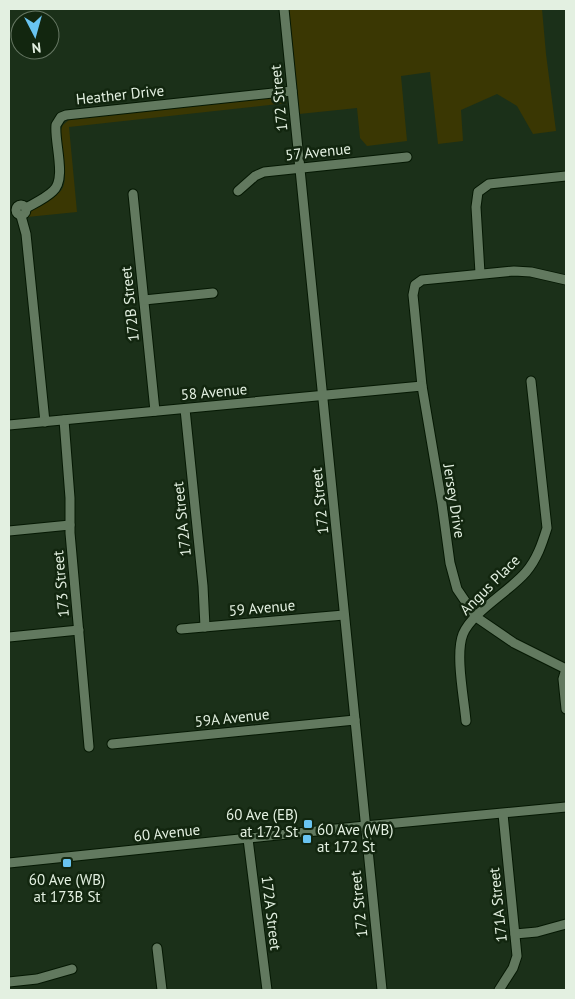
<svg xmlns="http://www.w3.org/2000/svg" width="575" height="999" font-family="'PT Sans',sans-serif">
	<style>
		.green { fill: #3a3703 }
		.lines { fill: none; stroke-linecap: round; stroke-linejoin: round }
		.minor-casing { stroke: #051803; stroke-width: 11 }
		.minor { stroke: #62795f; stroke-width: 9 }
		.poi-dot { fill: #69c4f1; stroke: #12260f; stroke-width: 2 }
		.labels { text-anchor: middle; stroke-width: 5; stroke-linejoin: round; paint-order: stroke }
		.street-label { font-size: 15px; fill: #e3f0e1; stroke: #12260f }
		.poi-label { font-size: 15px; fill: #e3f0e1; stroke: #12260f; text-anchor: end }
	</style>
	<rect width="100%" height="100%" fill="#1b3019"/>
	<g class="green">
		<polygon points="288,9 542,9 546,54 556,131 533,134 517,106 497,94 461,110 463,141 438,144 430,72 401,76 407,141 367,146 360,138 357,108 299,114"/>
		<path d="M274,97L283,98L287,103L69,127L77,212L27,217C31,201 60,202 64,184C67,172 61,146 60,132L63,125L71,118Z"/>
	</g>
	<g class="lines">
		<defs>
			<g id="minor">
				<polyline points="284,9 382,990"/>
				<polyline points="238,191 255,176 264,172 407,157"/>
				<polyline points="133,194 155,411"/>
				<circle cx="21" cy="210" r="5"/>
				<path d="M26,208C35,203 46,198 53,191C67,179 54,142 56,125L61,117L66,115L292,91"/>
				<polyline points="21,216 26,234 45,422"/>
				<polyline points="480,273 476,207 478,192 489,184 566,176"/>
				<polyline points="566,280 531,272 514,271 422,280 415,285 413,295 422,386 442,504 450,563 457,589 476,617 514,643 566,669"/>
				<polyline points="144,300 213,293"/>
				<polyline points="185,409 203,586 205,627"/>
				<polyline points="64,420 70,498 70,533 89,747"/>
				<polyline points="9,425 422,386"/>
				<polyline points="9,531 70,525"/>
				<polyline points="181,629 344,615"/>
				<polyline points="9,637 79,630"/>
				<polyline points="566,669 563,679 566,709"/>
				<path d="M466,721C464,698 455,654 463,634C472,612 510,591 526,572C537,559 542,544 547,528L531,381"/>
				<polyline points="112,744 355,720"/>
				<polyline points="248,839 267,990"/>
				<polyline points="9,863 365,826 566,807"/>
				<polyline points="515,934 537,932 566,924"/>
				<polyline points="157,948 162,990"/>
				<polyline points="9,982 37,979 72,969"/>
				<polyline points="499,990 513,968 517,956 503,814"/>
			</g>
		</defs>
		<use href="#minor" class="minor-casing"/>
		<use href="#minor" class="minor"/>
	</g>
	<g class="poi-dot">
		<rect x="303" y="819" width="10" height="10" rx="2.5"/>
		<rect x="302" y="834" width="10" height="10" rx="2.5"/>
		<rect x="62" y="858" width="10" height="10" rx="2.5"/>
	</g>
	<g class="labels">
		<g class="street-label">
			<text transform="translate(120 95) rotate(-6)" y="5">Heather Drive</text>
			<text transform="translate(279 98) rotate(-96)" y="5">172 Street</text>
			<text transform="translate(318 152) rotate(-6)" y="5">57 Avenue</text>
			<text transform="translate(130 304) rotate(-96)" y="5">172B Street</text>
			<text transform="translate(214 392) rotate(-5)" y="5">58 Avenue</text>
			<text transform="translate(320 501) rotate(-96)" y="5">172 Street</text>
			<text transform="translate(454 501) rotate(81)" y="5">Jersey Drive</text>
			<text transform="translate(182 519) rotate(-96)" y="5">172A Street</text>
			<text transform="translate(61 584) rotate(-95)" y="5">173 Street</text>
			<text transform="translate(490 585) rotate(-45)" y="5">Angus Place</text>
			<text transform="translate(262 608) rotate(-5)" y="5">59 Avenue</text>
			<text transform="translate(232 718) rotate(-6)" y="5">59A Avenue</text>
			<text transform="translate(167 833) rotate(-6)" y="5">60 Avenue</text>
			<text transform="translate(359 904) rotate(-96)" y="5">172 Street</text>
			<text transform="translate(498 905) rotate(-96)" y="5">171A Street</text>
			<text transform="translate(271 913) rotate(83)" y="5">172A Street</text>
		</g>
		<g class="poi-label">
			<text x="298" y="820">60 Ave (EB)<tspan x="298" dy="17">at 172 St</tspan></text>
			<text x="317" y="835" text-anchor="start">60 Ave (WB)<tspan x="317" dy="17">at 172 St</tspan></text>
			<text x="67" y="885" text-anchor="middle">60 Ave (WB)<tspan x="67" dy="17">at 173B St</tspan></text>
		</g>
	</g>
	<rect width="575" height="999" fill="none" stroke="#e3f0e1" stroke-width="20"/>
	<g transform="translate(35 35) rotate(174)"><circle r="24" fill="#12260f" stroke="#667763"/>
	<path d="M0-4L9 19L0 12L-9 19Z" fill="#69c4f1"/>
	<text y="-8" font-size="14" font-weight="bold" text-anchor="middle" fill="#e3f0e1">N</text>
	</g>
</svg>
